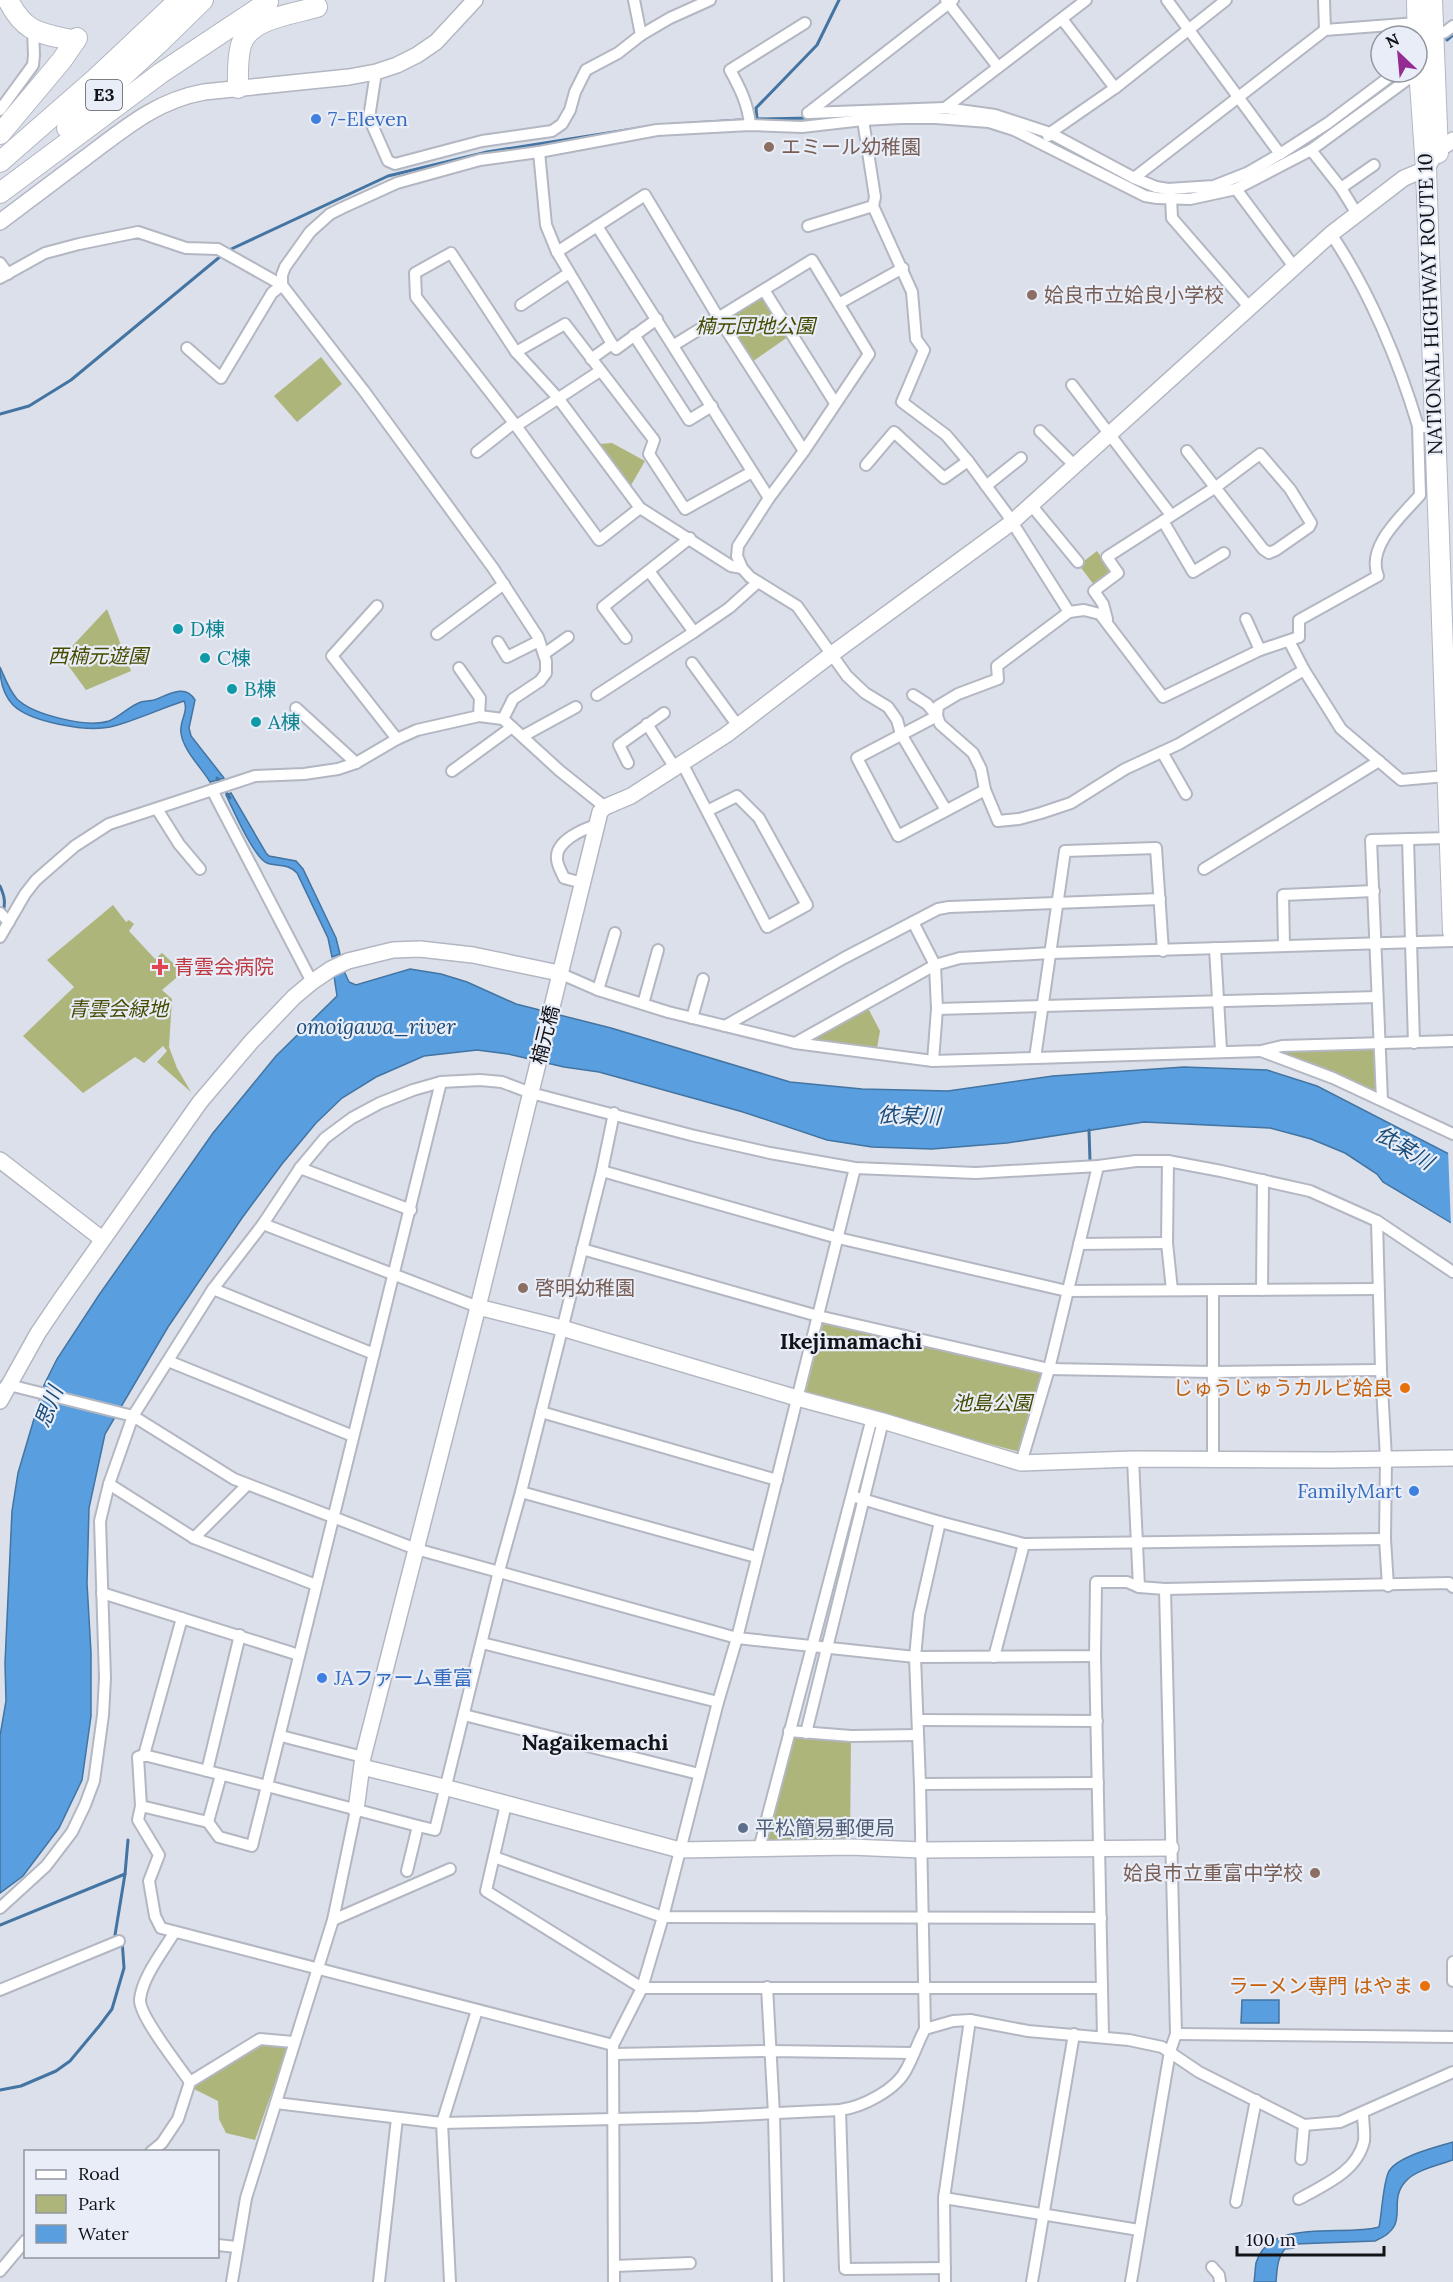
<svg xmlns="http://www.w3.org/2000/svg" width="1453" height="2282" font-family="Lora,'Noto Sans JP',serif">
	<style>
		.green { fill: #aeb57b }
		.water { fill: #599ede; stroke: #4374a2; stroke-width: 1.5 }
		.pier { fill: #dbe0ea }
		.lines { fill: none; stroke-linecap: round; stroke-linejoin: round }
		.stream { stroke: #4374a2; stroke-width: 3 }
		.street-casing { stroke: #b3b7c2; stroke-width: 14 }
		.secondary-casing { stroke: #b3b7c2; stroke-width: 18 }
		.highway-casing { stroke: #b3b7c2; stroke-width: 22 }
		.street { stroke: #fff; stroke-width: 10 }
		.secondary { stroke: #fff; stroke-width: 15 }
		.highway { stroke: #fff; stroke-width: 20 }
		.shop-dot { fill: #3f7fe0; stroke: #e8edf8; stroke-width: 2 }
		.education-dot { fill: #8d6e63; stroke: #e8edf8; stroke-width: 2 }
		.culture-dot { fill: #0f9aa8; stroke: #e8edf8; stroke-width: 2 }
		.health-dot { fill: #e0444e; stroke: #e8edf8; stroke-width: 2 }
		.food-dot { fill: #e8710a; stroke: #e8edf8; stroke-width: 2 }
		.service-dot { fill: #5c6f8a; stroke: #e8edf8; stroke-width: 2 }
		.labels { text-anchor: middle; stroke-width: 4.5; stroke-linejoin: round; paint-order: stroke }
		.shield { fill: #e8edf8; stroke: #52545a; stroke-width: 1.5 }
		.shield-label { font-size: 18px; font-weight: bold; fill: #111316 }
		.shop-label { font-size: 20px; fill: #366cbe; stroke: #e8edf8; text-anchor: start }
		.education-label { font-size: 20px; fill: #785e54; stroke: #e8edf8; text-anchor: start }
		.street-label { font-size: 20px; fill: #111316; stroke: #e8edf8 }
		.park-label { font-size: 20px; font-style: italic; fill: #464b00; stroke: #e8edf8 }
		.culture-label { font-size: 20px; fill: #0d838f; stroke: #e8edf8; text-anchor: start }
		.health-label { font-size: 20px; fill: #be3a42; stroke: #e8edf8; text-anchor: start }
		.food-label { font-size: 20px; fill: #c56008; stroke: #e8edf8; text-anchor: end }
		.service-label { font-size: 20px; fill: #4e5e75; stroke: #e8edf8; text-anchor: start }
		.water-label { font-size: 21px; font-style: italic; fill: #1b4c77; stroke: #e8edf8 }
		.quarter-label { font-size: 22px; font-weight: bold; fill: #111316; stroke: #e8edf8 }
	</style>
	<rect width="100%" height="100%" fill="#dbe0ea"/>
	<g class="green">
		<polygon points="764,290 792,334 749,364 718,317"/>
		<polygon points="321,357 342,384 297,422 274,396"/>
		<polygon points="612,443 645,461 630,487 599,444"/>
		<polygon points="1097,551 1112,572 1094,585 1079,565"/>
		<polygon points="107,609 131,671 86,690 62,657"/>
		<polygon points="113,905 126,922 129,920 134,924 129,931 155,959 162,953 183,972 162,990 172,999 169,1047 177,1068 191,1092 157,1062 167,1051 163,1046 144,1063 135,1057 83,1093 23,1036 74,987 47,960"/>
		<polygon points="868,1008 880,1031 877,1048 812,1039"/>
		<polygon points="1372,1048 1376,1051 1378,1089 1375,1093 1283,1054 1283,1050"/>
		<polygon points="824,1320 1042,1374 1020,1452 805,1395"/>
		<polygon points="789,1731 851,1736 850,1847 759,1849"/>
		<polygon points="262,2043 288,2046 255,2140 226,2133 219,2119 218,2101 194,2089 198,2083"/>
	</g>
	<g class="water">
		<path d="M0,667C5,678 9,690 17,699C33,715 88,728 109,721C120,717 129,706 141,702C145,701 150,701 154,700C168,695 185,683 195,700L189,728L191,736L224,778L210,782C201,767 183,750 181,733C179,722 189,711 184,701C159,709 135,721 110,727C86,732 30,722 13,705C3,694 0,681 0,667Z"/>
		<path d="M231,793L266,853L269,856L296,861L303,869L336,938L340,954L332,957L328,938L297,873C288,863 278,867 267,863C254,858 233,809 226,795Z"/>
		<polygon points="410,969 441,974 467,982 516,1004 611,1028 790,1082 862,1089 948,1091 1053,1076 1184,1067 1267,1070 1317,1086 1453,1156 1453,1224 1383,1182 1377,1174 1345,1153 1311,1139 1270,1128 1144,1122 1007,1143 932,1149 872,1147 827,1140 743,1112 599,1072 564,1067 508,1054 477,1050 424,1056 376,1077 342,1098 316,1123 282,1164 242,1218 168,1327 105,1434 89,1508 87,1583 91,1653 91,1716 82,1780 59,1828 23,1876 0,1893 0,1736 6,1701 5,1663 12,1511 18,1473 44,1385 57,1359 99,1295 213,1133 276,1056 337,996 334,976 344,971 349,982 356,985"/>
		<polygon points="1242,2000 1279,2000 1279,2023 1241,2023"/>
		<path d="M1453,2142V2160C1439,2165 1415,2170 1405,2182C1386,2204 1413,2225 1375,2241L1295,2244L1294,2248L1285,2249C1277,2258 1277,2270 1276,2282H1254C1255,2276 1255,2269 1256,2263C1269,2217 1345,2237 1379,2227C1382,2213 1383,2182 1389,2171C1398,2156 1437,2147 1453,2142Z"/>
	</g>
	<polygon class="pier" points="1448,1150 1453,1153 1453,1227 1451,1226"/>
	<g class="lines">
		<g class="stream">
			<polyline points="1447,40 1453,35"/>
			<polyline points="1379,94 1401,77"/>
			<polyline points="811,118 757,119 756,108 817,45 839,0"/>
			<polyline points="818,118 841,117"/>
			<polyline points="661,125 740,120"/>
			<polyline points="1036,135 1089,162"/>
			<polyline points="1293,153 1323,135"/>
			<polyline points="1130,183 1158,192"/>
			<polyline points="227,251 388,176 487,152 652,126"/>
			<polyline points="0,414 29,406 71,380 222,255"/>
			<polyline points="217,778 230,798"/>
			<path d="M0,886C4,895 6,902 3,912"/>
			<polyline points="1089,1130 1090,1161"/>
			<polyline points="125,1874 128,1840"/>
			<polyline points="0,1925 125,1874 115,1935 122,1939 124,1968 112,2009 100,2025 70,2061 56,2071 21,2086 0,2090"/>
		</g>
		<defs>
			<g id="street">
				<polyline points="634,0 641,35"/>
				<polyline points="946,0 998,67"/>
				<polyline points="1167,0 1280,154 1328,123 1396,72"/>
				<polyline points="1324,0 1325,30"/>
				<polyline points="1062,19 1115,88"/>
				<polyline points="1434,36 1445,32 1453,26"/>
				<polyline points="376,72 369,118 388,161 395,164 482,141 552,131 562,124 570,110 575,92 586,70 618,53 641,35 670,18 710,0"/>
				<polyline points="945,108 1086,0"/>
				<polyline points="0,110 33,65 34,55 33,29"/>
				<polyline points="808,113 945,108 995,115 1050,133 1134,178 1156,187 1168,189 1214,186 1247,173 1280,154"/>
				<polyline points="808,113 953,0"/>
				<polyline points="863,120 875,197 873,206 912,292 916,339 924,350 902,402 946,435 968,461 1007,514 1069,612"/>
				<path d="M750,125C748,104 740,88 730,70L805,23"/>
				<polyline points="1048,136 1050,133 1115,88 1226,0"/>
				<polyline points="1311,150 1341,188 1357,214"/>
				<polyline points="539,152 546,225 557,252 612,344 616,349 657,319"/>
				<polyline points="1134,178 1325,30 1417,23"/>
				<polyline points="1341,188 1374,165"/>
				<polyline points="1236,189 1295,268"/>
				<polyline points="1171,197 1172,218 1250,308"/>
				<polyline points="597,226 769,498"/>
				<polyline points="808,226 873,206"/>
				<path d="M1331,234C1369,290 1399,362 1418,426L1425,427"/>
				<polyline points="557,252 645,195 718,317 804,451"/>
				<polyline points="0,263 8,274"/>
				<polyline points="0,278 45,253 79,244 138,232 186,248 218,249 282,285 364,391 493,568 538,637 546,661 546,673 540,681 513,699 503,719"/>
				<polyline points="282,285 282,275 285,267 310,232 330,214 342,208 397,183 480,160 539,152 657,130 750,125 802,127 863,120 901,118 936,118 989,122 1014,130 1145,196 1157,198 1190,199 1236,189 1311,150 1419,71"/>
				<polyline points="764,290 835,403"/>
				<polyline points="840,303 903,268"/>
				<polyline points="521,305 569,273"/>
				<polyline points="634,335 689,420 712,406"/>
				<polyline points="674,345 812,260 869,354 804,451 769,498 738,546 737,556 742,568 750,577 797,606 847,676 865,693 888,707 897,720 901,734 946,810"/>
				<polyline points="187,348 221,378 272,293 282,285"/>
				<polyline points="516,352 565,324 654,440 649,454 685,509 752,472"/>
				<polyline points="591,359 612,344"/>
				<polyline points="1072,385 1171,515"/>
				<polyline points="516,426 600,371"/>
				<polyline points="1040,431 1075,466"/>
				<polyline points="477,452 514,423"/>
				<polyline points="866,465 894,432 944,478 968,461"/>
				<polyline points="986,486 1021,458"/>
				<polyline points="1032,506 1078,562"/>
				<polyline points="640,508 599,540 514,423 416,297 415,273 451,253 516,352 558,398 640,508 731,566 742,568"/>
				<polyline points="1163,521 1193,572 1224,553"/>
				<polyline points="377,606 332,656 397,739"/>
				<polyline points="1107,619 1103,604 1094,591 1118,573 1107,557 1216,487 1260,454 1290,489 1311,523 1309,527 1276,550 1269,553 1263,549 1187,451"/>
				<polyline points="1246,619 1260,650"/>
				<polyline points="694,632 729,608 758,582"/>
				<polyline points="437,634 504,584"/>
				<polyline points="626,638 603,607 690,538"/>
				<polyline points="1289,641 1304,670 1341,729 1401,780 1446,776"/>
				<polyline points="498,642 507,657 539,641"/>
				<polyline points="544,654 568,637"/>
				<polyline points="692,663 738,726"/>
				<polyline points="459,668 480,698 479,716"/>
				<polyline points="597,695 694,632 649,571"/>
				<polyline points="913,695 927,704 937,716 940,724 973,753 981,769 985,790 998,821 1019,819 1041,813 1071,803 1125,769 1179,744 1304,670"/>
				<polyline points="296,708 356,763"/>
				<path d="M937,716L938,706L958,694L998,679L997,666L1069,612L1084,610L1100,614L1163,697L1260,650L1299,637V620L1378,576C1366,546 1402,516 1420,495L1418,426"/>
				<polyline points="937,716 857,758 898,836 985,790"/>
				<polyline points="647,724 675,768"/>
				<polyline points="523,736 576,707"/>
				<polyline points="1162,752 1186,794"/>
				<polyline points="628,763 619,745 664,713"/>
				<polyline points="682,763 767,927 807,905 759,818 737,796 707,811"/>
				<polyline points="452,771 512,727"/>
				<polyline points="212,790 312,982"/>
				<polyline points="157,809 179,844 200,869"/>
				<polyline points="1408,839 1414,1043"/>
				<polyline points="1204,869 1379,761"/>
				<path d="M583,883L564,878C562,873 557,865 557,859C555,841 583,829 597,825"/>
				<polyline points="0,913 9,922"/>
				<polyline points="913,922 935,965 937,1009 933,1061"/>
				<polyline points="0,937 25,894 36,880 75,846 109,824 255,776 304,774 338,769 356,763 397,739 417,730 479,716 503,719 560,771 605,807"/>
				<polyline points="1284,946 1283,895 1374,891"/>
				<polyline points="1215,948 1221,1050"/>
				<polyline points="1163,951 1156,848 1065,851 1035,1058 1261,1051 1282,1046 1453,1041"/>
				<polyline points="559,973 598,990 668,1012 795,1043 933,1061 1035,1058"/>
				<polyline points="598,990 615,933"/>
				<polyline points="643,1004 658,950"/>
				<polyline points="937,1009 1377,997"/>
				<polyline points="692,1018 703,979"/>
				<polyline points="725,1026 844,958 938,909 949,907 1160,899"/>
				<polyline points="795,1043 935,965 960,958 1051,953 1453,941"/>
				<polyline points="1261,1051 1333,1078 1453,1134"/>
				<polyline points="1382,1100 1371,840 1448,838"/>
				<polyline points="1168,1161 1167,1243 1172,1290"/>
				<polyline points="300,1168 411,1210"/>
				<polyline points="602,1171 838,1238 1067,1291 1378,1289"/>
				<polyline points="1377,1221 1381,1370 1386,1458 1385,1539 1388,1586"/>
				<polyline points="263,1224 478,1307"/>
				<polyline points="1079,1244 1167,1243"/>
				<polyline points="582,1249 818,1316 1049,1369 1214,1372 1381,1370"/>
				<polyline points="213,1289 374,1354"/>
				<polyline points="1262,1290 1263,1180"/>
				<polyline points="168,1361 353,1436"/>
				<polyline points="5,1386 9,1385 133,1416 234,1479 416,1549 737,1638 915,1657 1095,1656 1096,1582 1127,1582 1139,1587 1165,1589 1449,1583 1453,1587"/>
				<polyline points="541,1412 777,1480"/>
				<polyline points="1133,1459 1139,1587"/>
				<polyline points="1213,1459 1213,1291"/>
				<polyline points="1021,1463 1049,1369 1098,1166"/>
				<polyline points="109,1484 194,1538 316,1585"/>
				<polyline points="521,1492 756,1557"/>
				<polyline points="852,1496 940,1522 1024,1544 1385,1539"/>
				<polyline points="194,1538 247,1485"/>
				<polyline points="102,1593 299,1655"/>
				<polyline points="482,1643 718,1702"/>
				<polyline points="1095,1656 1103,2036"/>
				<polyline points="994,1657 1024,1544"/>
				<polyline points="464,1715 699,1774"/>
				<polyline points="918,1720 1097,1721"/>
				<polyline points="789,1731 851,1736 918,1735"/>
				<polyline points="806,1733 883,1421"/>
				<polyline points="281,1736 363,1757"/>
				<polyline points="144,1755 182,1618"/>
				<polyline points="207,1771 240,1635"/>
				<polyline points="920,1784 1098,1783"/>
				<polyline points="506,1804 486,1891 642,1988 1102,1988"/>
				<polyline points="141,1806 208,1822 219,1837 252,1846 267,1786 144,1755 138,1757 141,1806 138,1820 159,1855 149,1881 155,1916 161,1928 613,2045"/>
				<polyline points="208,1822 221,1775"/>
				<polyline points="418,1826 435,1830 499,1571 521,1492 602,1171 614,1113"/>
				<polyline points="759,1849 872,1418"/>
				<polyline points="494,1857 663,1917 1101,1918"/>
				<polyline points="407,1871 418,1826 267,1786 441,1082"/>
				<polyline points="0,1908 46,1866 72,1832 85,1805 94,1781 103,1715 105,1678 100,1521 109,1484 133,1416 213,1289 263,1224 300,1168 325,1138 352,1118 380,1103 413,1090 441,1082 480,1080 502,1082 531,1093 691,1135 770,1153 855,1168 976,1173 1098,1166 1136,1161 1168,1161 1221,1171 1310,1191 1377,1221 1453,1272"/>
				<polyline points="333,1920 450,1869"/>
				<path d="M174,1933C162,1953 143,1976 140,1999C138,2015 180,2067 190,2082"/>
				<polyline points="1453,1962 1453,1981"/>
				<polyline points="767,1987 774,2114 778,2282"/>
				<polyline points="0,1990 119,1941"/>
				<polyline points="925,2029 920,1784 915,1657 919,1615 940,1522"/>
				<polyline points="1176,2034 1453,2037"/>
				<polyline points="614,2054 770,2051 913,2053"/>
				<path d="M276,2103L442,2123L698,2117L840,2110C862,2107 897,2090 907,2068C914,2055 918,2042 925,2029L953,2021L970,2020L1028,2031L1129,2040L1162,2047L1199,2072L1304,2125L1340,2122L1453,2072"/>
				<polyline points="840,2110 845,2269 945,2268"/>
				<polyline points="151,2152 162,2143 178,2119 190,2082 260,2039 293,2042"/>
				<polyline points="1301,2159 1304,2125"/>
				<polyline points="944,2198 1139,2230"/>
				<path d="M1299,2199C1324,2185 1357,2172 1364,2141C1365,2133 1363,2122 1363,2113"/>
				<polyline points="1236,2202 1256,2100"/>
				<polyline points="218,2245 236,2247"/>
				<polyline points="614,2266 690,2263"/>
				<polyline points="1212,2267 1219,2275 1220,2282"/>
				<polyline points="0,2271 26,2240"/>
				<polyline points="232,2282 246,2198 333,1920 356,1810"/>
				<polyline points="379,2282 397,2118"/>
				<polyline points="450,2282 442,2123 477,2010"/>
				<polyline points="614,2282 613,2045 642,1988 663,1917 718,1702 737,1638 855,1168"/>
				<polyline points="945,2282 944,2198 970,2020"/>
				<polyline points="1032,2282 1074,2034"/>
				<polyline points="1131,2282 1170,2051 1176,2034 1165,1589"/>
			</g>
			<g id="secondary">
				<path d="M0,222C28,201 56,180 85,158C124,129 155,101 204,92L349,77L376,72L397,65L417,55L436,42L475,0"/>
				<polyline points="0,1160 102,1239"/>
				<polyline points="478,1307 562,1328 797,1398 883,1421 1021,1463 1133,1459 1333,1460 1453,1458"/>
				<polyline points="0,1401 38,1333 61,1299 200,1102 251,1042 294,997 312,982 331,969 348,961 393,950 420,949 473,955 559,973"/>
				<polyline points="362,1767 444,1787 680,1850 850,1847 921,1850 1171,1848"/>
				<polyline points="356,1810 363,1757 478,1307 600,812 605,807 631,796 726,735 832,654 1011,523 1331,234 1404,178 1426,169 1438,150 1453,140"/>
			</g>
			<g id="highway">
				<path d="M8,0C25,34 41,33 75,41"/>
				<polyline points="1417,0 1418,55 1426,169 1453,932"/>
				<polyline points="1432,0 1438,153"/>
				<path d="M238,88C238,74 237,59 241,45C249,18 294,14 317,7"/>
				<polyline points="67,128 158,44 203,0"/>
				<polyline points="0,134 62,60 77,38"/>
				<polyline points="0,162 95,79 179,0"/>
				<polyline points="0,193 161,73 268,2"/>
			</g>
		</defs>
		<use href="#street" class="street-casing"/>
		<use href="#secondary" class="secondary-casing"/>
		<use href="#highway" class="highway-casing"/>
		<use href="#street" class="street"/>
		<use href="#secondary" class="secondary"/>
		<use href="#highway" class="highway"/>
	</g>
	<g class="shop-dot">
		<circle cx="316" cy="119" r="6"/>
		<circle cx="1414" cy="1491" r="6"/>
		<circle cx="322" cy="1678" r="6"/>
	</g>
	<g class="education-dot">
		<circle cx="769" cy="147" r="6"/>
		<circle cx="1032" cy="295" r="6"/>
		<circle cx="523" cy="1288" r="6"/>
		<circle cx="1315" cy="1873" r="6"/>
	</g>
	<g class="culture-dot">
		<circle cx="178" cy="629" r="6"/>
		<circle cx="205" cy="658" r="6"/>
		<circle cx="232" cy="689" r="6"/>
		<circle cx="256" cy="722" r="6"/>
	</g>
	<path class="health-dot" d="M157 958h6v6h6v6h-6v6h-6v-6h-6v-6h6z"/>
	<g class="food-dot">
		<circle cx="1405" cy="1388" r="6"/>
		<circle cx="1425" cy="1986" r="6"/>
	</g>
	<circle class="service-dot" cx="743" cy="1828" r="6"/>
	<g class="labels">
		<rect class="shield" x="86" y="80" width="36" height="30" rx="4.5"/>
		<g class="shield-label">
			<text x="104" y="101">E3</text>
		</g>
		<g class="shop-label">
			<text x="328" y="126">7-Eleven</text>
			<text x="1402" y="1498" text-anchor="end">FamilyMart</text>
			<text x="334" y="1685">JAファーム重富</text>
		</g>
		<g class="education-label">
			<text x="781" y="154">エミール幼稚園</text>
			<text x="1044" y="302">姶良市立姶良小学校</text>
			<text x="535" y="1295">啓明幼稚園</text>
			<text x="1303" y="1880" text-anchor="end">姶良市立重富中学校</text>
		</g>
		<g class="street-label">
			<text transform="translate(1430 304) rotate(-92)" y="7">NATIONAL HIGHWAY ROUTE 10</text>
			<text transform="translate(545 1035) rotate(-76)" y="7">楠元橋</text>
		</g>
		<g class="park-label">
			<text x="755" y="333">楠元団地公園</text>
			<text x="98" y="663">西楠元遊園</text>
			<text x="118" y="1016">青雲会緑地</text>
			<text x="992" y="1410">池島公園</text>
		</g>
		<g class="culture-label">
			<text x="190" y="636">D棟</text>
			<text x="217" y="665">C棟</text>
			<text x="244" y="696">B棟</text>
			<text x="268" y="729">A棟</text>
		</g>
		<g class="health-label">
			<text x="174" y="974">青雲会病院</text>
		</g>
		<g class="food-label">
			<text x="1393" y="1395">じゅうじゅうカルビ姶良</text>
			<text x="1413" y="1993">ラーメン専門 はやま</text>
		</g>
		<g class="service-label">
			<text x="755" y="1835">平松簡易郵便局</text>
		</g>
		<g class="water-label">
			<text x="376" y="1034">omoigawa_river</text>
			<text transform="translate(909 1116) rotate(2)" y="7">依某川</text>
			<text transform="translate(1404 1148) rotate(31)" y="7">依某川</text>
			<text transform="translate(49 1407) rotate(-69)" y="7">思川</text>
		</g>
		<g class="quarter-label">
			<text x="851" y="1349">Ikejimamachi</text>
			<text x="595" y="1750">Nagaikemachi</text>
		</g>
	</g>
	<rect x="24" y="2150" width="195" height="108" fill="#e8edf8" stroke="#92969e" stroke-width="1.5"/>
	<rect x="36" y="2170" width="30" height="9" fill="#ffffff" stroke="#92969e" stroke-width="1.5"/>
	<text x="78" y="2180" font-size="18" fill="#111316">Road</text>
	<rect x="36" y="2195" width="30" height="18" fill="#aeb57b" stroke="#92969e" stroke-width="1.5"/>
	<text x="78" y="2210" font-size="18" fill="#111316">Park</text>
	<rect x="36" y="2225" width="30" height="18" fill="#599ede" stroke="#92969e" stroke-width="1.5"/>
	<text x="78" y="2240" font-size="18" fill="#111316">Water</text>
	<g transform="translate(1399 54) rotate(334)"><circle r="28" fill="#e8edf8" stroke="#92969e" stroke-width="1.5"/>
	<path d="M0-4.5L10 22L0 15L-10 22Z" fill="#942c91"/>
	<text y="-9" font-size="16" font-weight="bold" text-anchor="middle" fill="#111316">N</text>
	</g>
	<path d="M1237 2246v9h147v-9" fill="none" stroke="#111316" stroke-width="3"/>
	<text x="1246" y="2246" font-size="18" fill="#111316" stroke="#e8edf8" stroke-width="4.5" paint-order="stroke">100 m</text>
</svg>
